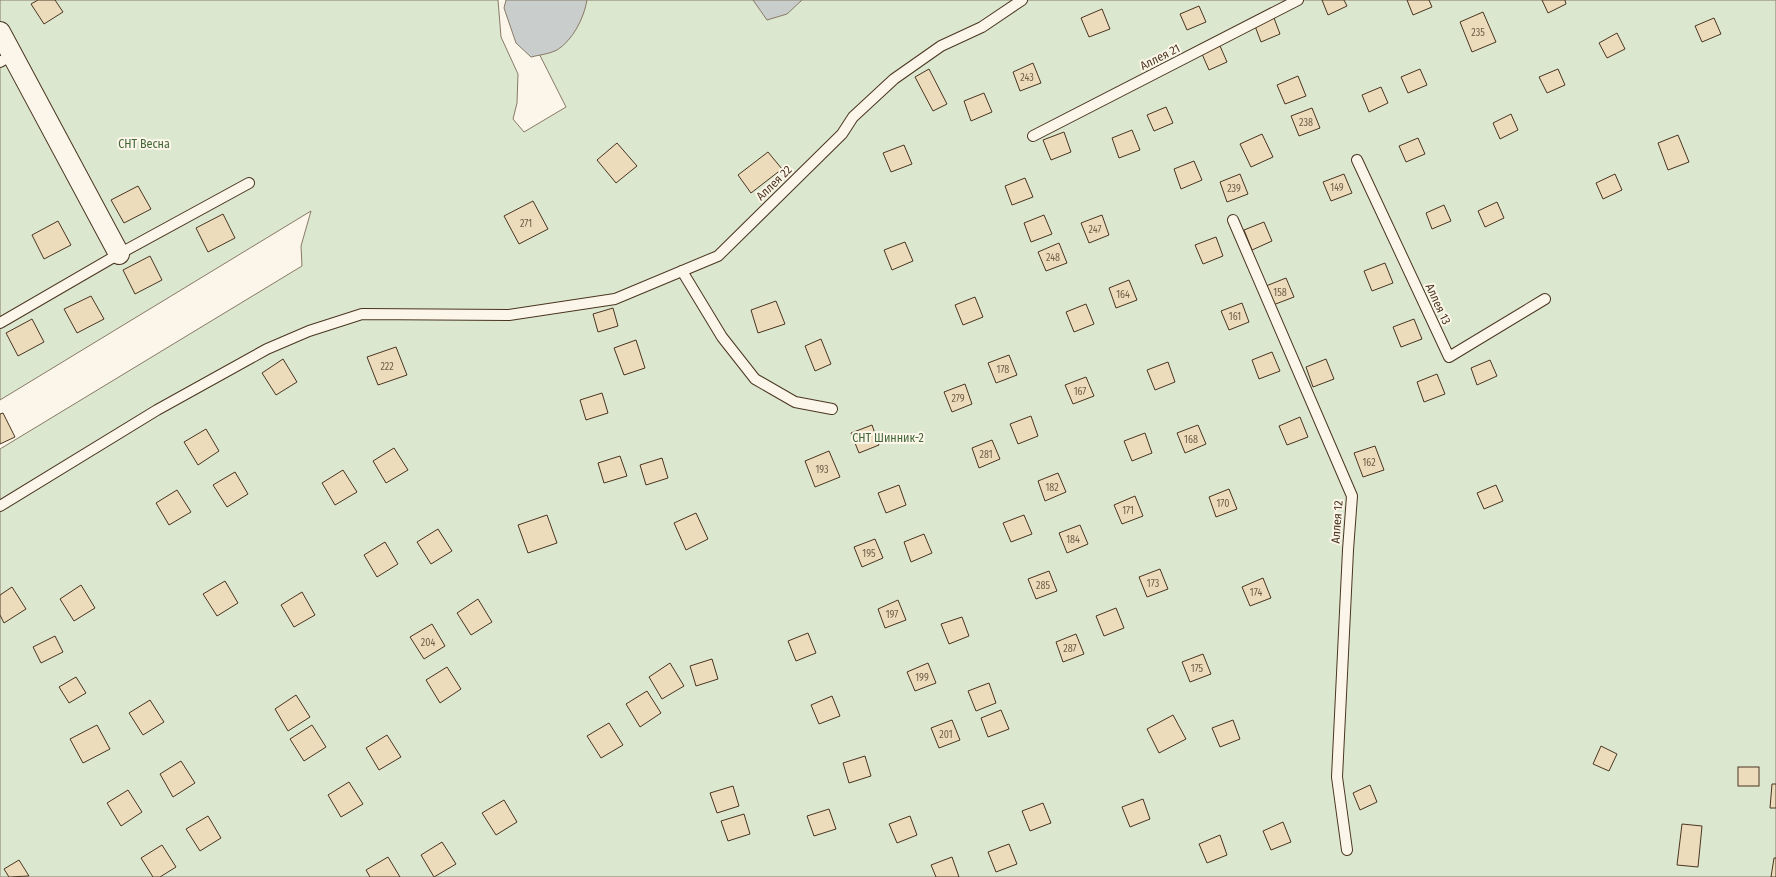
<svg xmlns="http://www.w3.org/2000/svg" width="1776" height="877" font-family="'Fira Sans Condensed',sans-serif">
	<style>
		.green { fill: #dce7d0; stroke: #887966 }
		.water { fill: #c9cecd; stroke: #887966 }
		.building { fill: #ecdcbc; stroke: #4a3520 }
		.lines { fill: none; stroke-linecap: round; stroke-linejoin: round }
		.service-casing { stroke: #4a3520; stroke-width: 12 }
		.minor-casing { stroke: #4a3520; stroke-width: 22 }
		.service { stroke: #fbf6e9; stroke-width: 10 }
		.minor { stroke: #fbf6e9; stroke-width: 20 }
		.labels { text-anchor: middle; stroke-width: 4; stroke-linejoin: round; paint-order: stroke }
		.number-label { font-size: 10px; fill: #725f47 }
		.street-label { font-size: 12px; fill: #4a3520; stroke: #fbf6e9 }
		.park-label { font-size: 12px; fill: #436837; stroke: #fbf6e9 }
	</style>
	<rect width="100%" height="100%" fill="#fbf6e9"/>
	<polygon class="green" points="0,0 498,0 501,37 518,74 517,103 513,119 524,132 566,107 512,0 1776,0 1776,877 0,877 0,449 302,266 301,246 311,211 0,400"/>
	<g class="water">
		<path d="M506,0H587C584,18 573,40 557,50C550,54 538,55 531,57L516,43L504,8Z"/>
		<polygon points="753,0 802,0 787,14 767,20"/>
	</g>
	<g class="building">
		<polygon points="38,0 55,0 63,12 44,24 31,4"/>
		<polygon points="1322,0 1344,0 1347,6 1328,15"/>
		<polygon points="1407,0 1429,0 1432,7 1413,15"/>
		<polygon points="1542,0 1565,0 1566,4 1548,13"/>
		<polygon points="1199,6 1206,22 1187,30 1180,14"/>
		<polygon points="1102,9 1110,29 1089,37 1081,18"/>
		<polygon points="1483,12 1496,42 1472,52 1460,22"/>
		<polygon points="1274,18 1280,34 1261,42 1255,26"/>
		<polygon points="1714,18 1721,34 1702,42 1695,26"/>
		<polygon points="1617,33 1625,49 1607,58 1599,43"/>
		<polygon points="1220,46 1227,62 1209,70 1202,54"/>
		<polygon points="1033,63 1041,83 1020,91 1013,72"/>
		<polygon points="929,69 947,104 933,111 915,77"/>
		<polygon points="1420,69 1427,85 1408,93 1401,77"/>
		<polygon points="1558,69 1565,85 1547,93 1539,77"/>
		<polygon points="1298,76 1306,96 1285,104 1277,85"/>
		<polygon points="1381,87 1388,103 1369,112 1362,95"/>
		<polygon points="984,93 992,112 971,121 964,101"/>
		<polygon points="1166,107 1173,123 1154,131 1147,115"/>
		<polygon points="1312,108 1320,128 1299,136 1291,116"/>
		<polygon points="1511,114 1518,130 1500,139 1493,123"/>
		<polygon points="1132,130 1140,150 1119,158 1112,138"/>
		<polygon points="1064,132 1071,152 1051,160 1043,140"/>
		<polygon points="1262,134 1273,157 1251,167 1240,144"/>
		<polygon points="1678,135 1689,162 1668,170 1658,143"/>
		<polygon points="1418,138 1425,154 1406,162 1399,146"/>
		<polygon points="617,143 637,166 616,183 597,160"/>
		<polygon points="904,145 912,164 891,172 883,153"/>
		<polygon points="768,152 782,169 751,193 738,175"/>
		<polygon points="1194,161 1202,180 1181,189 1174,169"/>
		<polygon points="1240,174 1248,194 1227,202 1220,182"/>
		<polygon points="1344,174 1352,193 1331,201 1323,182"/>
		<polygon points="1615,174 1622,190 1603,199 1596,183"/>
		<polygon points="1025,178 1033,197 1012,205 1005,186"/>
		<polygon points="138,186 151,209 124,223 111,200"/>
		<polygon points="533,201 548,229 519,244 504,216"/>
		<polygon points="1497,202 1504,218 1485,227 1478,211"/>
		<polygon points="1444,205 1451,221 1432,229 1426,213"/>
		<polygon points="223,214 235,238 208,252 196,228"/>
		<polygon points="1044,215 1052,234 1031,242 1024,223"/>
		<polygon points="1102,215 1109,235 1089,243 1081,223"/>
		<polygon points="58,221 71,245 44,259 32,235"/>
		<polygon points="1264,222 1272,241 1252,250 1244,230"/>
		<polygon points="1216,237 1223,256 1203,264 1195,245"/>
		<polygon points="905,242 913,261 892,270 884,250"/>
		<polygon points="1059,243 1067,263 1046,271 1038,252"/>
		<polygon points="150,256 162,280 135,294 123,270"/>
		<polygon points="1385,263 1393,283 1372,291 1364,271"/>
		<polygon points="1286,278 1294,297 1273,305 1266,286"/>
		<polygon points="1129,280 1137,300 1116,308 1109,288"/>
		<polygon points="91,296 104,319 77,333 64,309"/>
		<polygon points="975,297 983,317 963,325 955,305"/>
		<polygon points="776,301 785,324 758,333 751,310"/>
		<polygon points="1242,303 1249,322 1229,330 1221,311"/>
		<polygon points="1086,304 1094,324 1074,332 1066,312"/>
		<polygon points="613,308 618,326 598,332 593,314"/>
		<polygon points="32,319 44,342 18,356 6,333"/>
		<polygon points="1414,319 1422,339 1401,347 1393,327"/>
		<polygon points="821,339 831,364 815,371 805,346"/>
		<polygon points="636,340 645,368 624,375 614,348"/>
		<polygon points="396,347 407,375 378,385 367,357"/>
		<polygon points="1272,352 1280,371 1259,379 1252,360"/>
		<polygon points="1009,355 1017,375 996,383 988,363"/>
		<polygon points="283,359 297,382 276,395 262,373"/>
		<polygon points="1326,359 1334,379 1313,387 1306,367"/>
		<polygon points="1490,360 1497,376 1477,385 1471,368"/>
		<polygon points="1168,362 1175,382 1155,390 1147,370"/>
		<polygon points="1437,374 1445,394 1424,402 1417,382"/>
		<polygon points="1086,377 1094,396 1073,404 1065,385"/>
		<polygon points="965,384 972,404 952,412 944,392"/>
		<polygon points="602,393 608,413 586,420 580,400"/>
		<polygon points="3,413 15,437 0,444 0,414"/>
		<polygon points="1031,416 1038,436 1018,444 1010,424"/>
		<polygon points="1300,417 1308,437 1287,445 1279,426"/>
		<polygon points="872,425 879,445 859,453 851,433"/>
		<polygon points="1198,425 1206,444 1185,453 1177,433"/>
		<polygon points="206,429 219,451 198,465 184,442"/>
		<polygon points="1145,433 1152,453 1132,461 1124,441"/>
		<polygon points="992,440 1000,459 979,468 972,448"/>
		<polygon points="1375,446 1384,470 1363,477 1354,453"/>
		<polygon points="394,448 408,470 386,483 373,461"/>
		<polygon points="829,451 840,477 815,487 805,461"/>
		<polygon points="620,456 627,476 604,483 598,463"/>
		<polygon points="662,458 668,478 646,485 640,465"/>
		<polygon points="343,470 357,492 335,505 322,483"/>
		<polygon points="235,472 248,494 227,507 213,485"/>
		<polygon points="1058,473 1066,492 1045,501 1038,481"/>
		<polygon points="899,485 906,505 886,513 878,493"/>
		<polygon points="1496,485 1503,501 1484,509 1477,493"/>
		<polygon points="1229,489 1237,509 1216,517 1209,497"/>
		<polygon points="177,490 191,512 169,525 156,503"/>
		<polygon points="1135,496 1143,516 1122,524 1114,505"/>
		<polygon points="696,513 708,539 686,550 674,523"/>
		<polygon points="547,515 557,543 528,553 518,525"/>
		<polygon points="1024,515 1032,534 1011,542 1003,523"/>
		<polygon points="1080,525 1088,544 1067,553 1059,533"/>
		<polygon points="438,529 452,551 431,564 417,542"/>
		<polygon points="924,534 932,553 911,562 904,542"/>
		<polygon points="875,539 883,558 862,567 854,547"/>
		<polygon points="385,542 398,564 377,577 364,555"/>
		<polygon points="1160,569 1168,589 1147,597 1139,577"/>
		<polygon points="1049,571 1057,591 1036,599 1028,579"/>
		<polygon points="1263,578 1271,598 1250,606 1242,587"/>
		<polygon points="225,581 238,603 217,616 203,594"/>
		<polygon points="81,585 95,608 74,621 60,599"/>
		<polygon points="12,587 26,609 4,623 0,615 0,595"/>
		<polygon points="302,592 315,615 294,627 281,605"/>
		<polygon points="478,599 492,622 471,635 457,613"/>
		<polygon points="898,600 906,620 885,628 878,609"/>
		<polygon points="1116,608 1124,628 1104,636 1096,616"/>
		<polygon points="962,617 969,636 949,644 941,624"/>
		<polygon points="432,624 445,646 424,659 410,637"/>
		<polygon points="808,633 816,653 796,661 788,641"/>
		<polygon points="1076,634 1084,654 1063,662 1056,642"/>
		<polygon points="55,636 63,652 41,663 33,647"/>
		<polygon points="1203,654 1211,674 1190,682 1182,662"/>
		<polygon points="712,659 718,679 696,686 690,666"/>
		<polygon points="670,663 684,686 662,699 649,677"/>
		<polygon points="928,663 936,683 915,691 907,672"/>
		<polygon points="447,667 461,689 440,703 426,680"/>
		<polygon points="76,677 86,693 69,703 59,687"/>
		<polygon points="989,683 996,703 976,711 968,691"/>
		<polygon points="647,691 661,713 640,727 626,704"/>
		<polygon points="296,695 310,717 288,731 275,709"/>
		<polygon points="832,696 840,716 819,724 811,705"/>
		<polygon points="150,700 164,722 143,735 129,713"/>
		<polygon points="1001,710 1009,729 988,737 981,718"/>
		<polygon points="1173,715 1186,739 1159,753 1147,729"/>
		<polygon points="952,720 960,740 939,748 931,728"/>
		<polygon points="1233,720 1240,739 1220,747 1212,728"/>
		<polygon points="609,723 623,745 601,758 587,736"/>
		<polygon points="97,725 110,749 83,763 70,739"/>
		<polygon points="312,725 326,747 304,761 290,739"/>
		<polygon points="387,735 401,757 379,770 366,748"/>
		<polygon points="1601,746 1617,754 1609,771 1593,764"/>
		<polygon points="865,756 871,776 849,783 843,763"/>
		<polygon points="181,761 195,783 173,797 160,774"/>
		<rect x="1738" y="767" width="21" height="19"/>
		<polygon points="349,782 363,804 341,817 328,795"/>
		<polygon points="1772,784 1776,784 1776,808 1770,808"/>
		<polygon points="1370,785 1377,802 1360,810 1353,793"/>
		<polygon points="733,786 739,806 717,813 710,793"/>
		<polygon points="128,790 142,812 121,826 107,803"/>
		<polygon points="1143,799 1150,819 1130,827 1122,807"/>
		<polygon points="504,800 517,822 496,835 482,813"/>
		<polygon points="1043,803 1051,823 1030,831 1022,811"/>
		<polygon points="829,809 836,829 814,836 807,816"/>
		<polygon points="744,814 750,834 728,841 721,821"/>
		<polygon points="208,816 221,838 200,851 186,829"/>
		<polygon points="910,816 917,835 897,843 889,824"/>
		<polygon points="1283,822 1291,842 1271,850 1263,831"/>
		<polygon points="1682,824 1702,826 1698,867 1677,865"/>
		<polygon points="1220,835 1227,855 1207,863 1199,844"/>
		<polygon points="442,842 456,864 434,877 421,855"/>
		<polygon points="1009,844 1017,864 996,872 988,852"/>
		<polygon points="162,845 176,867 160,877 153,877 141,858"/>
		<polygon points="388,857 400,877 370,877 366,870"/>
		<polygon points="952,857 959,877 936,877 931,865"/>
		<polygon points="1774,858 1776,858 1776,877 1771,877"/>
		<polygon points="19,860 29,876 9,877 4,869"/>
	</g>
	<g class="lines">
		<defs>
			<g id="service">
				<polyline points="0,62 12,55"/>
				<polyline points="1033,136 1298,0"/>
				<polyline points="1357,160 1449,357 1545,299"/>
				<polyline points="1233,220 1352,496 1348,550 1337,777 1347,850"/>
				<polyline points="682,271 722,337 755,379 795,402 832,409"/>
				<polyline points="0,323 119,254 249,183"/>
				<polyline points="0,506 157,410 267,349 309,331 362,314 509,315 615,299 718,256 842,134 853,117 894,79 941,46 982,27 1022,0"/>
			</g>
			<polyline id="minor" points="0,32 119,254"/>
		</defs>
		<use href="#service" class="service-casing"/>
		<use href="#minor" class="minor-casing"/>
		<use href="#service" class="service"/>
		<use href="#minor" class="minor"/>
	</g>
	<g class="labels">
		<g class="number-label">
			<text x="1478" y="36">235</text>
			<text x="1027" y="81">243</text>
			<text x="1306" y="126">238</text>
			<text x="1337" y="191">149</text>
			<text x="1234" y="192">239</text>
			<text x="526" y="227">271</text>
			<text x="1095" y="233">247</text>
			<text x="1053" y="261">248</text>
			<text x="1280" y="296">158</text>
			<text x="1123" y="298">164</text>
			<text x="1235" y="320">161</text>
			<text x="387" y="370">222</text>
			<text x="1003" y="373">178</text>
			<text x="1080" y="395">167</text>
			<text x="958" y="402">279</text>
			<text x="1191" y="443">168</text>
			<text x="986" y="458">281</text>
			<text x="1369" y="466">162</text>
			<text x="822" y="473">193</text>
			<text x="1052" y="491">182</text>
			<text x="1223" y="507">170</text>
			<text x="1128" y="514">171</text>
			<text x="1073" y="543">184</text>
			<text x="869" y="557">195</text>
			<text x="1153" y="587">173</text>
			<text x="1043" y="589">285</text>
			<text x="1256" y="596">174</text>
			<text x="892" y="618">197</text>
			<text x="428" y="646">204</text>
			<text x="1070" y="652">287</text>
			<text x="1197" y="672">175</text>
			<text x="922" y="681">199</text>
			<text x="946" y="738">201</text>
		</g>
		<g class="street-label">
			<text transform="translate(1160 57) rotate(-27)" y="4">Аллея 21</text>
			<text transform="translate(774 183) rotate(-44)" y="4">Аллея 22</text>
			<text transform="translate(1438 304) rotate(65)" y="4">Аллея 13</text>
			<text transform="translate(1337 522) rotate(-86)" y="4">Аллея 12</text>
		</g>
		<g class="park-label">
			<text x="144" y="148">СНТ Весна</text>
			<text x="888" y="442">СНТ Шинник-2</text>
		</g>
	</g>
</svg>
